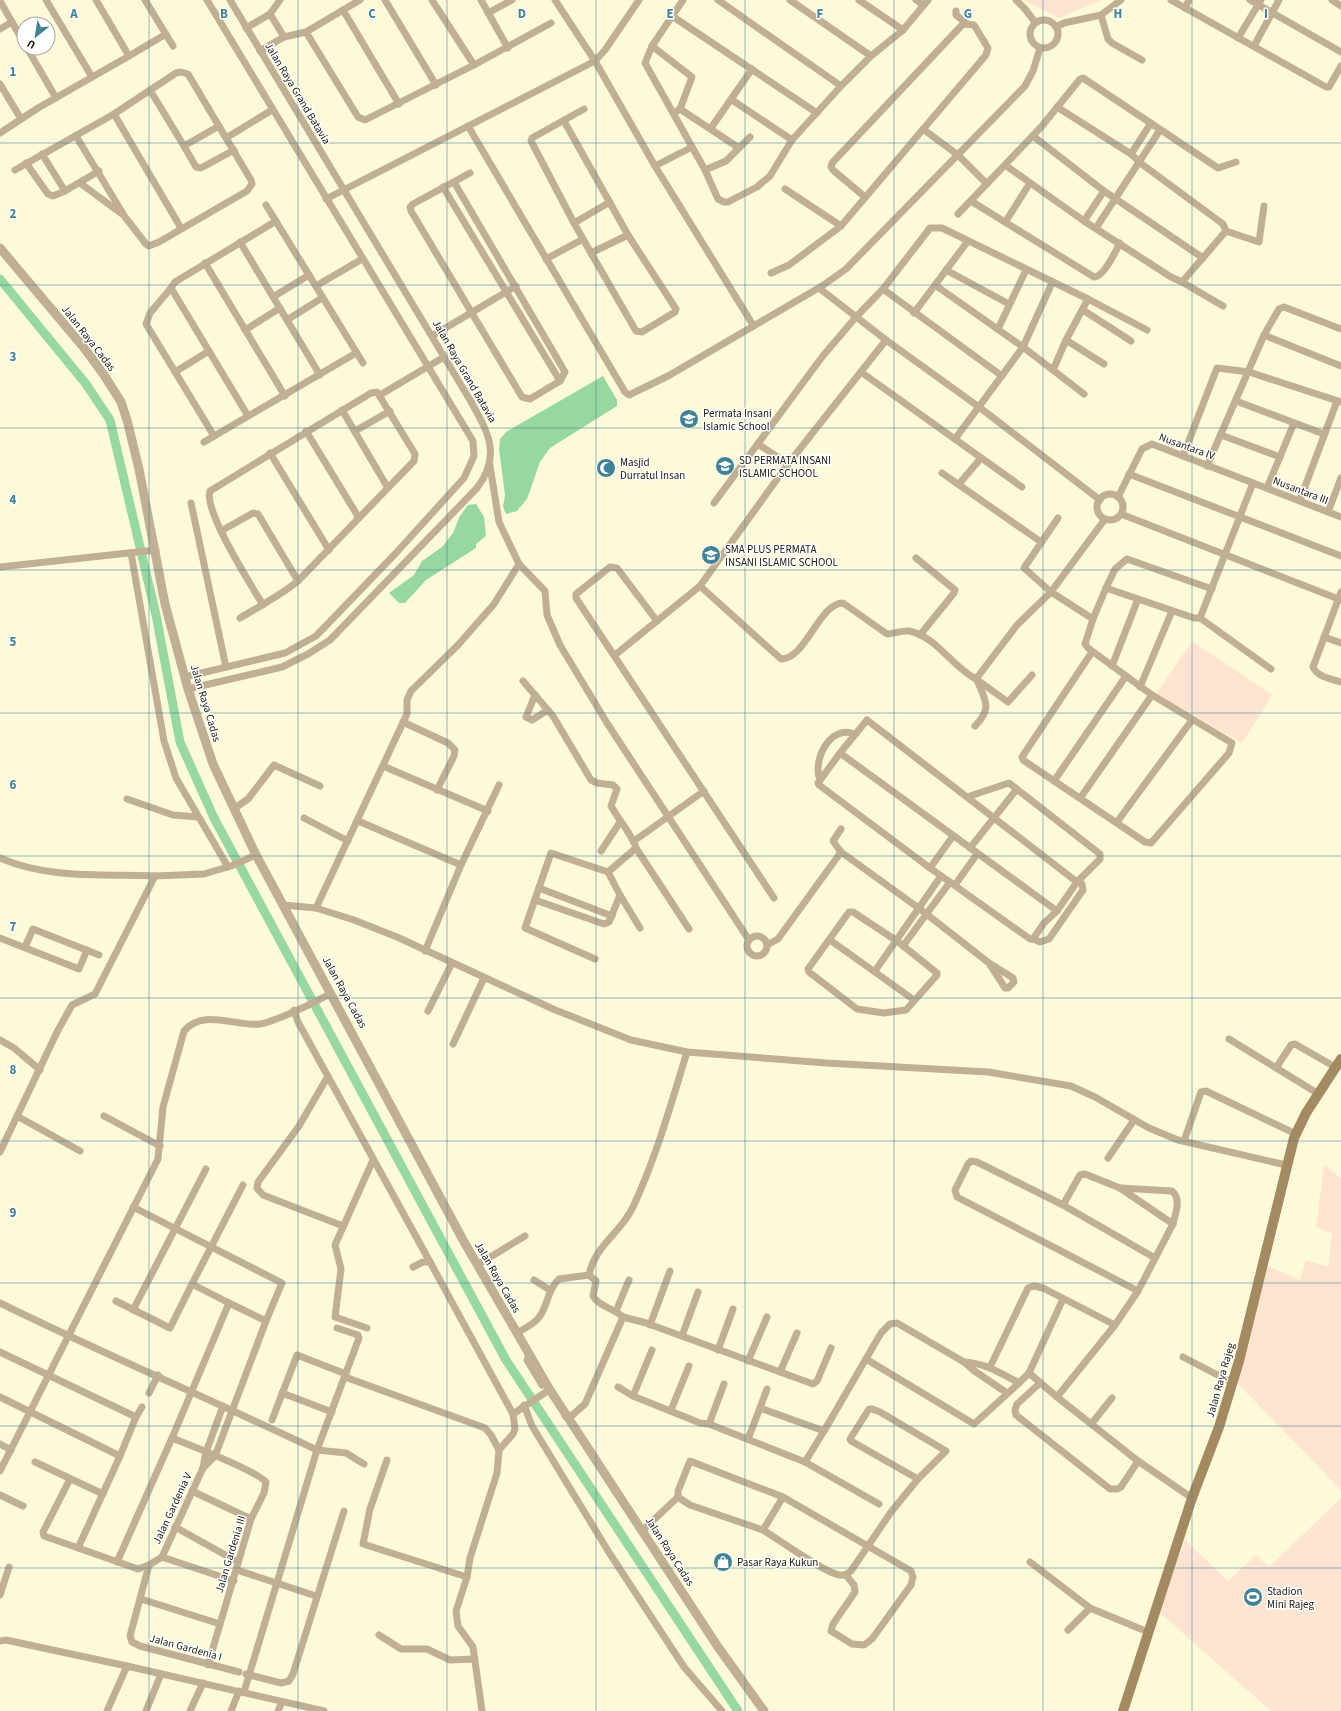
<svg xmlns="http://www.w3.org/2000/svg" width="1341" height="1711" font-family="'Source Sans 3',sans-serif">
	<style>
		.green { fill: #ffe4d1 }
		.water { fill: #97d7a2 }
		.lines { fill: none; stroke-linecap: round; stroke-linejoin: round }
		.canal { stroke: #97d7a2; stroke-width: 9 }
		.minor { stroke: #c0af92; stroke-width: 7 }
		.tertiary { stroke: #c0af92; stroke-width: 9 }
		.secondary { stroke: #a48a60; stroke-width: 10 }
		.grid { fill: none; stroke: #418294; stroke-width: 1; stroke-opacity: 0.55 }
		.labels { text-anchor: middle; stroke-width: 3; stroke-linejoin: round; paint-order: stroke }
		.street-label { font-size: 11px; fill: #232216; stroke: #fff }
		.poi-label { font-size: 11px; fill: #232216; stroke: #fff; text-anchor: start }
		.grid-label { font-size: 13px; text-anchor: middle; font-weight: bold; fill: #418294; stroke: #fff; stroke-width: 3; stroke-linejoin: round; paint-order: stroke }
	</style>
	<rect width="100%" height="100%" fill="#fdfada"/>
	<g class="green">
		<polygon points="1023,0 1102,0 1059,18"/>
		<polygon points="1192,641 1272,695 1242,743 1156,694"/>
		<polygon points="1324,1165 1341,1178 1341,1490 1234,1380 1267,1266 1300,1280 1306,1260 1328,1267 1332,1234 1316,1227"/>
		<polygon points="1341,1498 1341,1711 1271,1711 1159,1612 1185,1540 1228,1581 1256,1555 1269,1567"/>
	</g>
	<g class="water">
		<polygon points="603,376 617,400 617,406 550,448 540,462 527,499 517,511 506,514 503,507 505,495 499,449 500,439 506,432"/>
		<polygon points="476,504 484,517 486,536 476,544 476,548 426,580 405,603 399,603 389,593 414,575 422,561 442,547 453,533 460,516 468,505"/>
	</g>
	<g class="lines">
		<polyline class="canal" points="0,279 86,384 110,420 156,615 180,742 214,818 506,1360 738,1711"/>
		<g class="minor">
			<polyline points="46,0 92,77"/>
			<polyline points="145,0 173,46"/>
			<polyline points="280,0 270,14 284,37"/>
			<polyline points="385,0 436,85"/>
			<polyline points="432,0 474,65"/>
			<polyline points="481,0 508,48"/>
			<polyline points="639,0 605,50 595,61 655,166 753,325"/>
			<polyline points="683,0 652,46 645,63 705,170 718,199 724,202 728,202 757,187 770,176 792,140 841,86 871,56 903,30 928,0"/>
			<polyline points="718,0 841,86"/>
			<polyline points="790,0 871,56"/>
			<polyline points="859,0 903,30"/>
			<polyline points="916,0 923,5"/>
			<polyline points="1016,0 1025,9 1035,22"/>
			<polyline points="1171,0 1326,87 1329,87 1341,66"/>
			<polyline points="1250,0 1341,52"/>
			<polyline points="1332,0 1341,6"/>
			<polyline points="0,1 24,43"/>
			<polyline points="1185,8 1189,0"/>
			<polyline points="343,10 399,104"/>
			<polyline points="956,11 956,15 966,23"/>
			<polyline points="488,13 512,0"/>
			<polyline points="1101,15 1108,39 1112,43 1142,60"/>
			<polyline points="672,16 817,113"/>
			<circle cx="1044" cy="34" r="14"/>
			<polyline points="1056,27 1064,23 1101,15 1121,0"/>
			<polyline points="246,28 270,14"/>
			<polyline points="0,29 12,22"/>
			<polyline points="306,32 358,117 365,120 474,65 551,23"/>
			<polyline points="1238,38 1261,0"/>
			<polyline points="652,46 692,77 680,109"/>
			<polyline points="1254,46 1279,0"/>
			<polyline points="27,48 56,98"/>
			<polyline points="260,51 284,37 306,32 360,0"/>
			<polyline points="129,56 166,34"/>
			<polyline points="0,84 21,119"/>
			<polyline points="150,90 184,146 219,126"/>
			<polyline points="732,100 792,140"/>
			<polyline points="1057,107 1131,154 1151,123"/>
			<polyline points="584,109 532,138 531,141 574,223 610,202"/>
			<polyline points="677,111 680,109 739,148"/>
			<polyline points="114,114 181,228"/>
			<polyline points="468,126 625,392 629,395 668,376 822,286 846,269 1025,86 1033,71 1040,48"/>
			<polyline points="711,128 752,69"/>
			<polyline points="923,129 958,155 987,184"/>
			<polyline points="0,133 38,108 129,56 96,0"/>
			<polyline points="76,136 125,217 146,244 149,246 159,242 247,191 252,184 251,180 226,138 272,110"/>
			<polyline points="1033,136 1104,191 1203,258"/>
			<polyline points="184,146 196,167 201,168 234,150"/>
			<polyline points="42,154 65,191 99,171"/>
			<polyline points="1131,154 1143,165 1223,224 1226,231"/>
			<polyline points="26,163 48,194 53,196 65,191"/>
			<polyline points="1005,165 1084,221 1171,277 1182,282 1226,231"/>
			<polyline points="655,166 692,147"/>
			<polyline points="15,170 114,114 176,73 181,72 188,74 226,138"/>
			<polyline points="705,170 726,161 750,137"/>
			<polyline points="454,182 565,372 560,381 530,399 522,397 411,211 410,207 413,204 470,173"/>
			<polyline points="80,183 122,214"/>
			<polyline points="443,187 560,381"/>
			<polyline points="785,189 841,226"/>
			<polyline points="326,199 595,61 555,0"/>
			<path d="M971,201L1094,277C1104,277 1115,252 1120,243"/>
			<polyline points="266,205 363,363"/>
			<polyline points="958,214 1042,126 1080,79 1083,78 1218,168 1236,162"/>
			<polyline points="1006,221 1030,183"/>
			<polyline points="1084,221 1104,191"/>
			<polyline points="574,223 583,239"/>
			<polyline points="1096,228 1160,130"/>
			<polyline points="1226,231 1259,242 1264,206"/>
			<polyline points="240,242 320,375"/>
			<polyline points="591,253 636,331 642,332 675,312 676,309 628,235"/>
			<polyline points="546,259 583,239 591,253 628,235 564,121"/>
			<polyline points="205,263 285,396"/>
			<polyline points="946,270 1009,304"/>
			<polyline points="771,273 789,265 841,226 986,55 988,48 974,25 963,24 832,163 831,167 833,170 865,197"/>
			<polyline points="1182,282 1223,306"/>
			<polyline points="935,285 1023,347 1084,394"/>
			<polyline points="316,286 362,259"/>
			<polyline points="171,288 150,313 146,324 214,436"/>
			<polyline points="819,288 886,340 979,407 1100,500"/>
			<polyline points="883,289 1002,376"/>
			<polyline points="273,297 309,275"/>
			<polyline points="1088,299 1147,330"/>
			<polyline points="1083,310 1131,341"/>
			<polyline points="914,313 968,241"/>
			<polyline points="287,320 322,298"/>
			<polyline points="998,329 1026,270"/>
			<polyline points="245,330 280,308"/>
			<polyline points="1264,335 1279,309 1284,307 1341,329"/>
			<polyline points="432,336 516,286"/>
			<polyline points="1066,340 1104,364"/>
			<polyline points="175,372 209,351"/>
			<polyline points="861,372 1022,487"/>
			<polyline points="380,395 444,357"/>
			<polyline points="1236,401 1324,434"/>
			<polyline points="342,410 388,488"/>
			<polyline points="248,416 171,288 175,282 276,221"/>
			<polyline points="306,431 359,518"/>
			<polyline points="355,431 390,411"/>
			<polyline points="1221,435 1280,457"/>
			<polyline points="955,439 1023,347 1052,283"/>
			<polyline points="204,442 356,353"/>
			<polyline points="758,444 788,464"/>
			<polyline points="270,453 329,550"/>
			<polyline points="1183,456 1217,368 1249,372 1341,402"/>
			<polyline points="490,466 499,522 519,564 545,591 547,615 560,645 607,723 749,940"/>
			<polyline points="1207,466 1264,335 1341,366"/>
			<polyline points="942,473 1041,542"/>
			<polyline points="1129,474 1341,556"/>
			<polyline points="959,484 981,458"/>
			<polyline points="1267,488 1294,423"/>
			<circle cx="1110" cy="507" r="13"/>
			<polyline points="1118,497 1142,449 1152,444 1341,517"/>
			<polyline points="1300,500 1337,401"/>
			<polyline points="191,503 226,667"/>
			<polyline points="714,503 822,357 856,317 883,289 930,228 942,228 1088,299 1066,340 1053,370"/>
			<polyline points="1328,512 1341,478"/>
			<polyline points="1121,514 1341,600"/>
			<polyline points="1058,518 1024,568 1051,592 1093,619 1106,588 1194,618 1200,618 1253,483"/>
			<polyline points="221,531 253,513 258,514 298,581"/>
			<polyline points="131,553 164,741 176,778 228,867"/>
			<polyline points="916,558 955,590 954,593 920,635"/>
			<polyline points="0,567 156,550"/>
			<polyline points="700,586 788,464 886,340"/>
			<polyline points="1106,588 1115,569 1127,559 1212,589"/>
			<path d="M1341,592L1313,667C1317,677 1332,679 1341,682"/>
			<path d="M240,618C260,606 281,595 298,581L414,461L415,454L412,449L377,392L371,393L210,491C203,510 251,585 263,605"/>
			<polyline points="1200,618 1271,669"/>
			<polyline points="657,621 617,568 610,567 576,594 576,598 774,898"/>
			<polyline points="1324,637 1341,643"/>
			<polyline points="1092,652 1022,757 1023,760 1145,842 1151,843 1229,753 1232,743 1152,695 1088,648 1085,644 1093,619"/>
			<path d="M615,655L700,586L781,659C806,659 819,603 843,603L887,634C895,634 901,630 909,631C936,636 952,667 976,679L1017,625L1051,592L1105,519"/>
			<polyline points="1112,666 1138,599"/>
			<polyline points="185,677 285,653 316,636 396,553 464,478 474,456 473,441 207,0"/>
			<polyline points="976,679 1008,702 1032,675"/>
			<path d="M523,681L553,716L591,780L597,783L613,785L617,789L611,806C618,819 633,836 636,848L689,929"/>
			<polyline points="1140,687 1172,611"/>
			<path d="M188,689L282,667L308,654L330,640L477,488C502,455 488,432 470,400L230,0"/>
			<polyline points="535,695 526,717 532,720 548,710"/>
			<polyline points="403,722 448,743 455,750 454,756 437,790"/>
			<path d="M975,726C993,708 985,700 977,680"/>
			<polygon points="840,753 1057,911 1044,923 1033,939 1030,939 930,868 819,785 818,783"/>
			<polyline points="840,753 867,720 1077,882"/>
			<polyline points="383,766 488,811"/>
			<path d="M820,780C812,761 830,724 854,734"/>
			<polyline points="1054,781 1126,676"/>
			<polyline points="967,797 1009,783 1100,854 1100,859 1077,882 1057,911"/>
			<polyline points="1081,797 1152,695"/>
			<polyline points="127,799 173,815 198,817"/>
			<polyline points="235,808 248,799 274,765 320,786"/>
			<polyline points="304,818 348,841"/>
			<polyline points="358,821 461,865"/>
			<polyline points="1117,822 1192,720"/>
			<polyline points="841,829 833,841 841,852 920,909 989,963 1013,978 1014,982 1008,988 1005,988 989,963"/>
			<polyline points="634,841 704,791"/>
			<polyline points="970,848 1017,789"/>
			<polyline points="601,851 620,822"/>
			<path d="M0,858C47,879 104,874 155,876"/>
			<polyline points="930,868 953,836"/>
			<polyline points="608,872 636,848"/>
			<polyline points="955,885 977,854"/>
			<polyline points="539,888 612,916"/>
			<polyline points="535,900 604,924 609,922 620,895"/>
			<polyline points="283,905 316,908 354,920 397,937 553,1009 631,1040 687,1052 827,1063 988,1072 1071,1086 1095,1097 1149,1128 1178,1140 1286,1165"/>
			<polyline points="316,908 407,714 407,700 411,691 458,645 494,604 519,564"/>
			<polygon points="849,912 853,912 897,941 937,973 937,975 906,1010 884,1013 857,1009 809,972 808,969"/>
			<circle cx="757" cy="946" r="10"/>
			<polyline points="0,938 79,969 87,950"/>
			<polyline points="1033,939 1040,942 1049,939 1083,890 1082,884 1079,880"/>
			<polyline points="830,940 914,1000"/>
			<polyline points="767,945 778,939 841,852"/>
			<polyline points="903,946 950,882"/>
			<polyline points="25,947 33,929 99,955"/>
			<polyline points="425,951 461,865 499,785"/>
			<polyline points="595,959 525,928 551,853 608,872 620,895 640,928"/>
			<polyline points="875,971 941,876"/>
			<polyline points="294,1010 298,1022 430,1262"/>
			<polyline points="428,1011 452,963"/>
			<polyline points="1229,1039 1317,1093"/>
			<polyline points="0,1040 14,1048 40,1070"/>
			<polyline points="453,1044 484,978"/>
			<polyline points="1276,1068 1291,1045 1295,1044 1335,1067"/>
			<polyline points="328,1076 299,1126 258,1182 257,1188 263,1195 343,1226"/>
			<polyline points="17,1116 80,1151"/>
			<polyline points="104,1116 160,1146"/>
			<polyline points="1184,1141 1201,1092 1206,1091 1296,1134"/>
			<polyline points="0,1152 57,1032 72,1005 95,994 155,876 204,874 231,866 256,855"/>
			<polyline points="1108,1158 1134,1120"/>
			<path d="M1120,1188L1172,1191C1182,1199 1175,1214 1173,1224"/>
			<polyline points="1063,1205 1080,1175 1085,1174 1120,1188 1173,1224 1138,1291 1115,1325 1057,1397 1138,1461 1192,1498"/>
			<path d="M133,1207L282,1283L266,1321L229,1303L172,1438C190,1445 255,1470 266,1482L264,1493L251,1519L208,1665"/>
			<polyline points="477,1265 525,1236"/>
			<polyline points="413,1267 423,1262 430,1262 513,1414 515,1429 513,1434 499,1450 497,1473 470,1558 467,1577 456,1611 458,1626 473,1647 482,1711"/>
			<path d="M589,1275L596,1281L593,1296C598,1306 615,1309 623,1317"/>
			<polyline points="534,1280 550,1290"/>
			<polyline points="1138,1291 957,1197 955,1190 968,1164 971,1161 977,1162 1063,1205 1155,1258"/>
			<polyline points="116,1301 170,1328 192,1284"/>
			<path d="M0,1303C104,1354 212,1400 317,1450L244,1692"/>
			<polyline points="229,1303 192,1284 243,1185"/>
			<polyline points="133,1310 206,1169"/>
			<polyline points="616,1311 629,1280"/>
			<polyline points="650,1325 670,1271"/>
			<polyline points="337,1328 358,1335 359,1338 317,1450 346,1453 364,1464"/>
			<polyline points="367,1328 335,1317 341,1269 335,1245 373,1160"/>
			<path d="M517,1333C525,1328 535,1324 540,1316C548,1304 548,1289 559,1279L589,1275C595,1245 621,1233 633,1207C656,1158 671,1104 687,1052"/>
			<polyline points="682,1336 698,1292"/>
			<polyline points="652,1350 633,1396 700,1423 709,1424 805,1462 879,1504"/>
			<polyline points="718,1350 733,1309"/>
			<polyline points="0,1352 136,1417 142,1407"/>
			<polyline points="529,1354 527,1360 542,1385"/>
			<polyline points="1183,1357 1231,1382"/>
			<polyline points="866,1359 974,1424 1019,1383"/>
			<polyline points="748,1361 767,1317"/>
			<path d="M964,1362C985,1363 1001,1373 1019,1383L1029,1373L1057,1397"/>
			<polyline points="990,1367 1028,1288 1034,1286 1043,1288 1115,1325"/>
			<polyline points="780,1372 797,1333"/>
			<polyline points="1029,1373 1063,1299"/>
			<polyline points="345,1377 485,1428 491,1435 499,1450"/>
			<polyline points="1040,1383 1017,1404 1015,1410 1016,1415 1110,1489 1117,1489 1121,1487 1138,1461"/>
			<polyline points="618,1387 633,1396"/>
			<polyline points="149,1393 158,1375"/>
			<polyline points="282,1393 332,1412"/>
			<polyline points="0,1397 120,1456 136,1417"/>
			<polyline points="524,1405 532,1426 610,1554 684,1667 722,1711"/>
			<polyline points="760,1408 767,1389"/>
			<polyline points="671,1410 689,1366"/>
			<polyline points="513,1414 546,1392"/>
			<polyline points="565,1416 569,1418 585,1404 623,1317 646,1323 813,1384 817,1381 831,1348"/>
			<polyline points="272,1420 297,1355 346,1374"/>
			<polyline points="1092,1423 1112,1398"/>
			<polyline points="709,1424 724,1384"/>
			<polyline points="748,1439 760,1408 824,1431 881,1333 890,1324 897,1323 964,1362 973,1370 1007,1393"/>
			<polyline points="0,1444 11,1450"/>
			<polyline points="387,1460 370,1509 363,1544 467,1577"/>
			<polyline points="35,1462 103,1494"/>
			<polyline points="805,1462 824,1431"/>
			<polyline points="203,1468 215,1456 266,1321"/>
			<path d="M0,1471L158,1159L163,1107L184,1031C203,1008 235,1027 260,1024C277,1021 316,1002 331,993"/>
			<polyline points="70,1479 43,1532 44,1536 138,1569 149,1565"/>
			<polyline points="192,1491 251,1519"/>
			<polyline points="0,1495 23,1506"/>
			<path d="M783,1497L763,1530C778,1539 826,1574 840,1575C844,1576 847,1574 851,1571L891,1512L918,1479L946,1451L880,1412L872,1409H869L850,1439L851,1441L918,1479"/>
			<polyline points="175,1527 238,1562"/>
			<polyline points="763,1530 690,1505 678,1497 678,1491 690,1461 783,1497 911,1571 913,1577 911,1585 872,1639 864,1645 852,1644 831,1631 833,1624 855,1592 854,1585 846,1575"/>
			<polyline points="642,1531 678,1497"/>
			<polyline points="78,1548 120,1456"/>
			<polyline points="162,1557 203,1468 206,1452 223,1406"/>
			<polyline points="117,1562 172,1438"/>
			<polyline points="1030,1562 1090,1608 1148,1632"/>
			<polyline points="237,1570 316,1596"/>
			<polyline points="234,1581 162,1557 149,1565 130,1636 132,1642 140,1646 239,1672"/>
			<polyline points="0,1595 9,1567"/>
			<polyline points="141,1599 220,1624"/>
			<polyline points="1068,1630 1090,1608"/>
			<polyline points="379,1635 401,1649 427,1649 450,1660 475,1659"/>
			<polyline points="0,1641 6,1640 127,1666 324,1711"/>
			<polyline points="246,1674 281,1683 289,1681 293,1674 344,1511"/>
			<polyline points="107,1711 127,1666"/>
			<polyline points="146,1711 161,1674"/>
			<polyline points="190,1711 203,1683"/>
			<polyline points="231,1711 239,1691"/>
			<polyline points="278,1711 282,1702"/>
		</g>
		<polyline class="tertiary" points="0,248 85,349 104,375 121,402 127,420 139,469 165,604 188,689 213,764 256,855 463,1240 550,1390 718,1647 764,1711"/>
		<polyline class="secondary" points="1123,1711 1192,1498 1219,1427 1239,1361 1294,1138 1306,1113 1341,1059"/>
	</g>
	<path class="grid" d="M149,0V1711M298,0V1711M447,0V1711M596,0V1711M745,0V1711M894,0V1711M1043,0V1711M1192,0V1711M0,143H1341M0,285H1341M0,428H1341M0,570H1341M0,713H1341M0,856H1341M0,998H1341M0,1141H1341M0,1283H1341M0,1426H1341M0,1568H1341"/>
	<defs>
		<symbol id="school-disc" viewBox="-11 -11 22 22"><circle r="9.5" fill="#418294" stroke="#fff"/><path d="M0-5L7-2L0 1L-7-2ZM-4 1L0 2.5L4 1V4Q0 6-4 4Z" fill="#fff"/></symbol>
		<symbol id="mosque-disc" viewBox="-11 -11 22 22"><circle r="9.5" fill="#418294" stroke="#fff"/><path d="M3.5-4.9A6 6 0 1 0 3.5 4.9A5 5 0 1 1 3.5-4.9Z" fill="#fff"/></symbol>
		<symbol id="shop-disc" viewBox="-11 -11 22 22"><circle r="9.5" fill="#418294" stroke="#fff"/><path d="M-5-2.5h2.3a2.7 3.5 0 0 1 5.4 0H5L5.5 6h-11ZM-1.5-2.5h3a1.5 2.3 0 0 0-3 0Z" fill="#fff"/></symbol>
		<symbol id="stadium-disc" viewBox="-11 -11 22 22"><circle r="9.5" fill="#418294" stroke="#fff"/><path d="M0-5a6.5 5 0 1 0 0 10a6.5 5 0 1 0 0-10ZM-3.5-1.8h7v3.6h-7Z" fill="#fff"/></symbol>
	</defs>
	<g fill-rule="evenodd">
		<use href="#school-disc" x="678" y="408" width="22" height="22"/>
		<use href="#school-disc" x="714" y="455" width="22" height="22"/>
		<use href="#mosque-disc" x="595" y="457" width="22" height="22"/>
		<use href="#school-disc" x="700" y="544" width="22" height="22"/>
		<use href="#shop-disc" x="712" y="1551" width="22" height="22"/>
		<use href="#stadium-disc" x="1242" y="1586" width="22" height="22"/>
	</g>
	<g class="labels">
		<g class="street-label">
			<text transform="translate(298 93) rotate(59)" y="4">Jalan Raya Grand Batavia</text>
			<text transform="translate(89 338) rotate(52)" y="4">Jalan Raya Cadas</text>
			<text transform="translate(465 371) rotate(60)" y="4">Jalan Raya Grand Batavia</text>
			<text transform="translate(1187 446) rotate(20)" y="4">Nusantara IV</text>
			<text transform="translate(1301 490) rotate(21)" y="4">Nusantara III</text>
			<text transform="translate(206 703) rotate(73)" y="4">Jalan Raya Cadas</text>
			<text transform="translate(345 992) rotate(61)" y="4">Jalan Raya Cadas</text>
			<text transform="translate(498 1277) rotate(60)" y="4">Jalan Raya Cadas</text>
			<text transform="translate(1220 1380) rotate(-74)" y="4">Jalan Raya Rajeg</text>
			<text transform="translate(172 1508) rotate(-65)" y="4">Jalan Gardenia V</text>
			<text transform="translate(670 1551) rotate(57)" y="4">Jalan Raya Cadas</text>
			<text transform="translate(230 1554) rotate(-73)" y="4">Jalan Gardenia III</text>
			<text transform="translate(186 1647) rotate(15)" y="4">Jalan Gardenia I</text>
		</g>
		<g class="poi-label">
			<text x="703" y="417">Permata Insani<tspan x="703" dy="13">Islamic School</tspan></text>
			<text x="739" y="464">SD PERMATA INSANI<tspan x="739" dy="13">ISLAMIC SCHOOL</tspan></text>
			<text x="620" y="466">Masjid<tspan x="620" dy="13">Durratul Insan</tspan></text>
			<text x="725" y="553">SMA PLUS PERMATA<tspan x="725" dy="13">INSANI ISLAMIC SCHOOL</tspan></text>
			<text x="737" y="1566">Pasar Raya Kukun</text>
			<text x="1267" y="1595">Stadion<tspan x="1267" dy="13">Mini Rajeg</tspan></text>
		</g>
	</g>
	<g class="grid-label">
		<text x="74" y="18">A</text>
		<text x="224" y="18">B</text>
		<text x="372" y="18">C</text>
		<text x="522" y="18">D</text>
		<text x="670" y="18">E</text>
		<text x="820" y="18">F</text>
		<text x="968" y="18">G</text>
		<text x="1118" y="18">H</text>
		<text x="1266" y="18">I</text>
		<text x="13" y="76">1</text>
		<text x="13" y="218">2</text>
		<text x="13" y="361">3</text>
		<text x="13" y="504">4</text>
		<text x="13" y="646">5</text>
		<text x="13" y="789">6</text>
		<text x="13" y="931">7</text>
		<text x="13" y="1074">8</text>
		<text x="13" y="1217">9</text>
	</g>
	<g transform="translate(36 36) rotate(210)"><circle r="19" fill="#ffffff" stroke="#a7a7a2"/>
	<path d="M0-3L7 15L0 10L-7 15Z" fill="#418294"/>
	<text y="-6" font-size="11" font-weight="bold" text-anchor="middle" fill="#232216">U</text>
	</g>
</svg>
